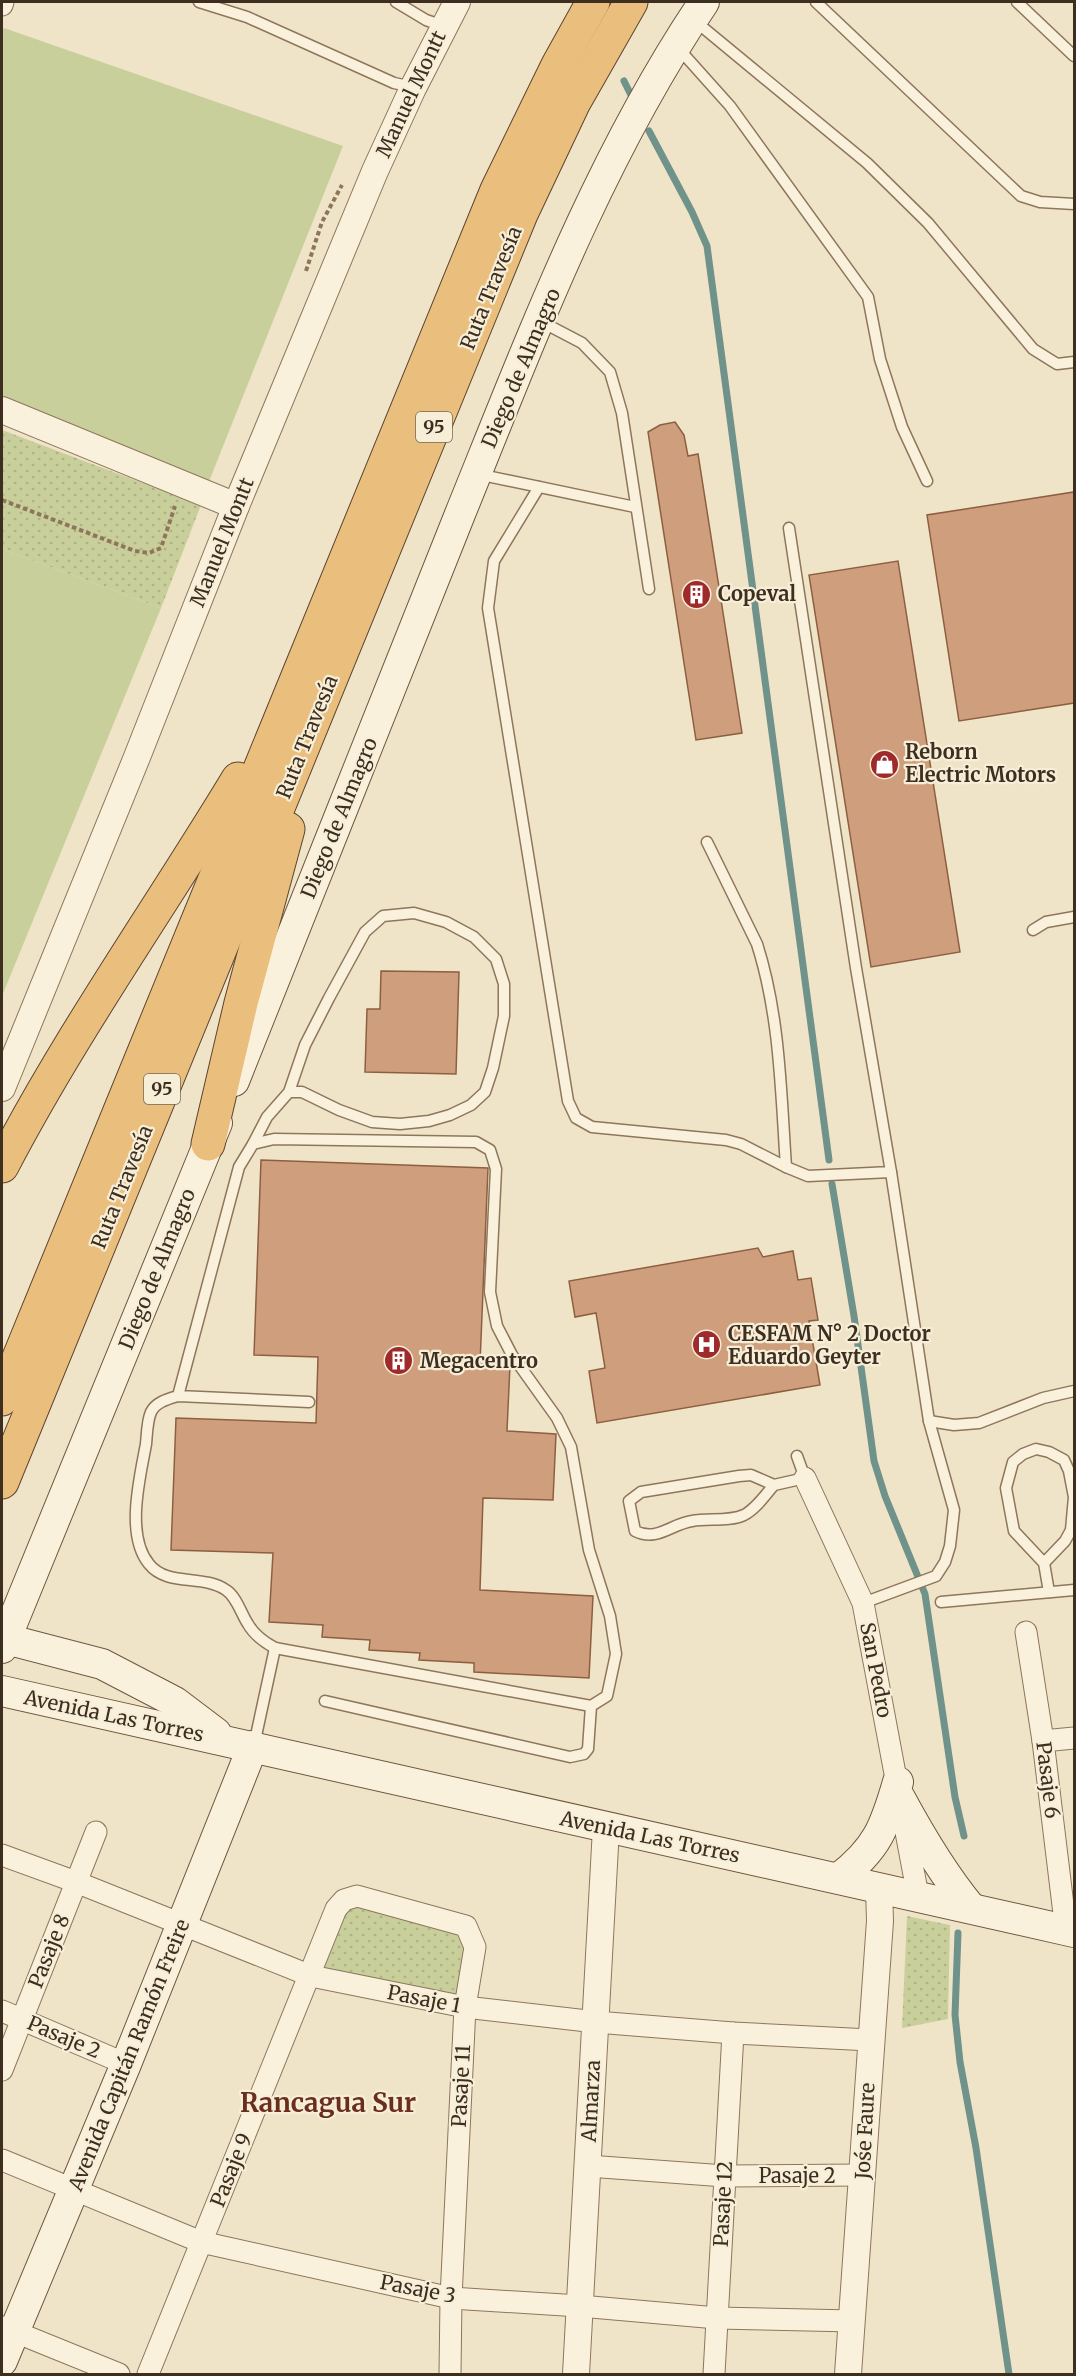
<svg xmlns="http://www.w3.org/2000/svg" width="1076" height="2376" font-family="Merriweather,serif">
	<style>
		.grass { fill: #c9cf9b }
		.park { fill: url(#park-dots) }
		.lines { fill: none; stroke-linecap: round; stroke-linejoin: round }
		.stream { stroke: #6f938a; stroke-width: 7 }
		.building { fill: #cf9f7d; stroke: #8d5f41; stroke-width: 1.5 }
		.service-casing { stroke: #8d765c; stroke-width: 13 }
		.minor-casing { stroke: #8d765c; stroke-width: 23 }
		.tertiary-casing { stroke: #8d765c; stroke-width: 28 }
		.secondary-casing { stroke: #6f573f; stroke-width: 32 }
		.trunk-casing { stroke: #5b4430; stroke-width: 35 }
		.path { stroke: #8d765c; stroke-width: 4; stroke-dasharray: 4.5 3; stroke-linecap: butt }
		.service { stroke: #faf1dc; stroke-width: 10 }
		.minor { stroke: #faf1dc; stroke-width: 21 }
		.tertiary { stroke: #faf1dc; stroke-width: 26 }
		.secondary { stroke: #faf1dc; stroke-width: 30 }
		.trunk { stroke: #eabe7c; stroke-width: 33 }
		.labels { text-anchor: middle; stroke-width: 4.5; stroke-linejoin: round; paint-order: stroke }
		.shield { fill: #f7eed8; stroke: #756857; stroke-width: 1.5 }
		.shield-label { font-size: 18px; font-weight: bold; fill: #3d2e20 }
		.street-label { font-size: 20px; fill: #3d2e20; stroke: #f7eed8 }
		.poi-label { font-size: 20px; font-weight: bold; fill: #3d2e20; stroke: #f7eed8; text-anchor: start }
		.district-label { font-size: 26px; font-weight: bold; fill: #6b2e1e; stroke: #f7eed8 }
	</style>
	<defs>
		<pattern id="park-dots" width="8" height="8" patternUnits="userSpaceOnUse" patternTransform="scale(1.5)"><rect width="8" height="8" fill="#c9cf9b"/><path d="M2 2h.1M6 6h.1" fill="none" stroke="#aeb285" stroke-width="1.8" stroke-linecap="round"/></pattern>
	</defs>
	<rect width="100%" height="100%" fill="#f0e4c8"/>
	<g class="grass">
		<polygon points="4,28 343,146 206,489 2,411 2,33"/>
		<polygon points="2,549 161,608 2,996"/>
	</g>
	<g class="park">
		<polygon points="2,430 201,505 161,608 2,549"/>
		<polygon points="344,1900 466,1926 465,2007 311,1976"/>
		<polygon points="907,1916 950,1925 948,2019 902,2028"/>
	</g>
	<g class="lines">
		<g class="stream">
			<polyline points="624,81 631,95"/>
			<polyline points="649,131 692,212 707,246 829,1160"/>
			<polyline points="832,1184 854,1316 874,1461 885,1496 925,1594 955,1797 964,1836"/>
			<polyline points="958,1933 955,2015 960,2062 976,2148 1009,2374"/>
		</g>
	</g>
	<g class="building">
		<polygon points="675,422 684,435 688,456 698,454 742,733 696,740 648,432 660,425"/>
		<polygon points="1074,492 1074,703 959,721 927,515"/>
		<polygon points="898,561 960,952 871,967 809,575"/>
		<polygon points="381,971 459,972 456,1074 365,1072 367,1009 380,1009"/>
		<polygon points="261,1160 488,1168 480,1364 510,1365 507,1431 556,1434 553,1500 483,1498 480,1590 593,1596 589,1678 474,1672 474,1663 419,1660 420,1653 369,1650 370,1640 322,1637 323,1625 269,1622 273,1553 171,1550 176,1418 316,1423 318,1357 254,1355"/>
		<polygon points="758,1248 763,1257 793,1251 798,1280 811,1278 818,1320 809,1321 820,1385 597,1423 589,1371 605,1368 596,1313 575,1317 569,1281"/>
	</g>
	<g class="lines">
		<defs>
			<g id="service">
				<polyline points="199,2 247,17 394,83 413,87"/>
				<polyline points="396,2 426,20 443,26"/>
				<polyline points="816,2 1021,196 1040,202 1074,204"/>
				<polyline points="1017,2 1074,56"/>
				<polyline points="695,21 867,163 928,223 1033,349 1057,364 1074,362"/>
				<polyline points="679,49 730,106 868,297 880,359 902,427 927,481"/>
				<polyline points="540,321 582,343 610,372 622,413 649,589"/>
				<polyline points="477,474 635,507"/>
				<polyline points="539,487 494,561 488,608 568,1101 576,1118 592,1127 726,1140 741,1144 786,1167 808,1176 891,1172 856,968 789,528"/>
				<path d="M707,842L757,944C780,1016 781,1093 786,1167"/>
				<polyline points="1033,930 1046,922 1074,917"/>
				<polyline points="253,1144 267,1117 289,1092 302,1092 339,1110 372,1122 400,1124 429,1121 450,1115 471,1105 485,1092 493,1068 504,1016 504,984 496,959 474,937 446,922 414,913 383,916 365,932 329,998 305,1045 289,1092"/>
				<path d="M178,1396L239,1167L253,1144L274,1139L476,1142L490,1150L496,1169L490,1292L497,1326L512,1355L557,1418L571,1447L589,1550L610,1616L616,1654L607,1696L591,1706L275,1648C264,1642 254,1635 248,1624C241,1614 237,1597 226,1590C203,1574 167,1587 149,1564C125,1535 140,1477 146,1444C147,1434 147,1421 151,1412C156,1402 168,1399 178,1396L309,1402"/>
				<polyline points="929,1421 954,1425 979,1423 1043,1398 1074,1391"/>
				<path d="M774,1485C766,1494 756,1509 744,1515C729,1522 708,1518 692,1521C671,1524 657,1542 635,1531L629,1501L641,1492L739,1476L751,1475L774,1485L805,1478L797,1456"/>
				<polyline points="1044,1563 1065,1541 1071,1530 1074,1497 1069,1471 1064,1460 1049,1452 1036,1449 1023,1454 1013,1462 1006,1488 1014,1531 1044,1563 1049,1592"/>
				<polyline points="941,1602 1074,1590"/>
				<polyline points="863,1603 936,1576 945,1562 950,1546 954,1510 929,1421 891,1172"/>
				<polyline points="325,1701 570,1757 584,1754 588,1749 591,1706"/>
				<polyline points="254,1745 275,1648"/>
			</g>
			<g id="minor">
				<polyline points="2,5 3,2"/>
				<polyline points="805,1478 863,1603 918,1896"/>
				<polyline points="1026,1632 1043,1741 1066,1930"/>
				<polyline points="1043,1741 1074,1738"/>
				<polyline points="2,1855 76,1882 311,1976 465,2007 596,2022 733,2033 870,2040"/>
				<polyline points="2,2011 126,2064"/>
				<polyline points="2,2070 96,1832"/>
				<polyline points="2,2160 201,2242 451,2298 580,2306 717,2318 853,2321"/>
				<polyline points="588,2166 725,2176 862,2175"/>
				<polyline points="3,2327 119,2374"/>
				<polyline points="148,2374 336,1909 344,1900 357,1896 466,1926 475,1947 465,2007 451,2298 450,2374"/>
				<polyline points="714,2374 733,2033"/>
			</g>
			<g id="tertiary">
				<polyline points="2,410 236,506"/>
				<polyline points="2,1088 137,757 236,506 375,171 413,88 457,2"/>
				<polyline points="576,2374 606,1828"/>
				<polyline points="848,2374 880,1921 879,1887"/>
			</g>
			<g id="secondary">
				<path d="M234,1081C309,892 385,703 460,514C531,339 598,159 704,2"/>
				<polyline points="2,1638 102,1664 175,1702 216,1733"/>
				<polyline points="2,1648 217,1123"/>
				<polyline points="2,1691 1074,1932"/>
				<path d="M900,1798C921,1837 943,1874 971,1908"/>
				<path d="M839,1878C877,1849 885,1827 898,1782"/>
				<polyline points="2,2361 126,2064 253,1746"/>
			</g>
			<g id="trunk">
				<polyline points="208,1144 241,1003 288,829"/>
				<path d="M2,1166C72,1032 160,908 238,779"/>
				<polyline points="2,1399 497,190 558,65 593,2"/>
				<polyline points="2,1482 521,214 574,102 631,2"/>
			</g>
		</defs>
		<use href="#service" class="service-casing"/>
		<use href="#minor" class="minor-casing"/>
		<use href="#tertiary" class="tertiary-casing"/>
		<use href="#secondary" class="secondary-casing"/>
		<use href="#trunk" class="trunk-casing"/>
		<g class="path">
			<polyline points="306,271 322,222 342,185"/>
			<polyline points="2,500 135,551 149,553 161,548 175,506"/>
		</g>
		<use href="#service" class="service"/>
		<use href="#minor" class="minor"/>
		<use href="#tertiary" class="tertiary"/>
		<use href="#secondary" class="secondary"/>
		<use href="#trunk" class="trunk"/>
	</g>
	<defs>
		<symbol id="building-disc" viewBox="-11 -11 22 22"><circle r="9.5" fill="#9e2a2b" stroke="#f7eed8"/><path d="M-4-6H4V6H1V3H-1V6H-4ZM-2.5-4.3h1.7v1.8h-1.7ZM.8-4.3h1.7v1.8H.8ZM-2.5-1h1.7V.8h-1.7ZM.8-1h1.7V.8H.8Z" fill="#fff"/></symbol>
		<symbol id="shop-disc" viewBox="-11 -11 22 22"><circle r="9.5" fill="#9e2a2b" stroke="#f7eed8"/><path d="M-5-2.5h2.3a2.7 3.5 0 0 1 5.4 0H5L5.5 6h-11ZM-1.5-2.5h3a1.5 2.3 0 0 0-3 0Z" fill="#fff"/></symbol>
		<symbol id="hospital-disc" viewBox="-11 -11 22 22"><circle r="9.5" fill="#9e2a2b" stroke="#f7eed8"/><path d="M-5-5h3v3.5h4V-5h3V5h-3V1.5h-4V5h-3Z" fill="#fff"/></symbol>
	</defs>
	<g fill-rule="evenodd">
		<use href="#building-disc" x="680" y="578" width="33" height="33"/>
		<use href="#shop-disc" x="868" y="748" width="33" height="33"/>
		<use href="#hospital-disc" x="690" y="1328" width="33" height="33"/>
		<use href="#building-disc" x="382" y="1344" width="33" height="33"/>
	</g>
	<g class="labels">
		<g class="shield">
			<rect x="416" y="412" width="36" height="30" rx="4.5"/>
			<rect x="144" y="1074" width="36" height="30" rx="4.5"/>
		</g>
		<g class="shield-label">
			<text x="434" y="433">95</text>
			<text x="162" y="1095">95</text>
		</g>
		<g class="street-label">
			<text transform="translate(411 94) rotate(-65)" y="7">Manuel Montt</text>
			<text transform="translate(491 288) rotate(-68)" y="7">Ruta Travesía</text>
			<text transform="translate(521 368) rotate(-67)" y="7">Diego de Almagro</text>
			<text transform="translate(222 542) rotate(-68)" y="7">Manuel Montt</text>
			<text transform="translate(307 737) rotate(-68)" y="7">Ruta Travesía</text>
			<text transform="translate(339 818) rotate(-68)" y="7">Diego de Almagro</text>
			<text transform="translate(122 1187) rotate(-68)" y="7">Ruta Travesía</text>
			<text transform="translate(157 1269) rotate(-68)" y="7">Diego de Almagro</text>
			<text transform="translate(876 1670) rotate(79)" y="7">San Pedro</text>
			<text transform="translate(114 1716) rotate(12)" y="7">Avenida Las Torres</text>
			<text transform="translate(1048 1780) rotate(83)" y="7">Pasaje 6</text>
			<text transform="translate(650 1837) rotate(12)" y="7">Avenida Las Torres</text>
			<text transform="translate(49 1951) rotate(-68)" y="7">Pasaje 8</text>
			<text transform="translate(424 1999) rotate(11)" y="7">Pasaje 1</text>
			<text transform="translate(64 2037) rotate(23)" y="7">Pasaje 2</text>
			<text transform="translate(129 2055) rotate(-68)" y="7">Avenida Capitán Ramón Freire</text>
			<text transform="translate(461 2086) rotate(-87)" y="7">Pasaje 11</text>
			<text transform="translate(591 2101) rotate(-87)" y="7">Almarza</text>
			<text transform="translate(865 2131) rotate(-87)" y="7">Jośe Faure</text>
			<text transform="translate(231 2170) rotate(-68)" y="7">Pasaje 9</text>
			<text x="797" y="2183">Pasaje 2</text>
			<text transform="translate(723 2204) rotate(-87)" y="7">Pasaje 12</text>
			<text transform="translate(418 2289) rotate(11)" y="7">Pasaje 3</text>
		</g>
		<g class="poi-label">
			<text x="718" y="601">Copeval</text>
			<text x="905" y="759">Reborn<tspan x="905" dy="23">Electric Motors</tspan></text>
			<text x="728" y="1341">CESFAM N° 2 Doctor<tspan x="728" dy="23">Eduardo Geyter</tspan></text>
			<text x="420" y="1368">Megacentro</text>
		</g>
		<g class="district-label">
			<text x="328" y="2112">Rancagua Sur</text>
		</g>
	</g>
	<rect width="1076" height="2376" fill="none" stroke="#3d2e20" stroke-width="6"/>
</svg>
